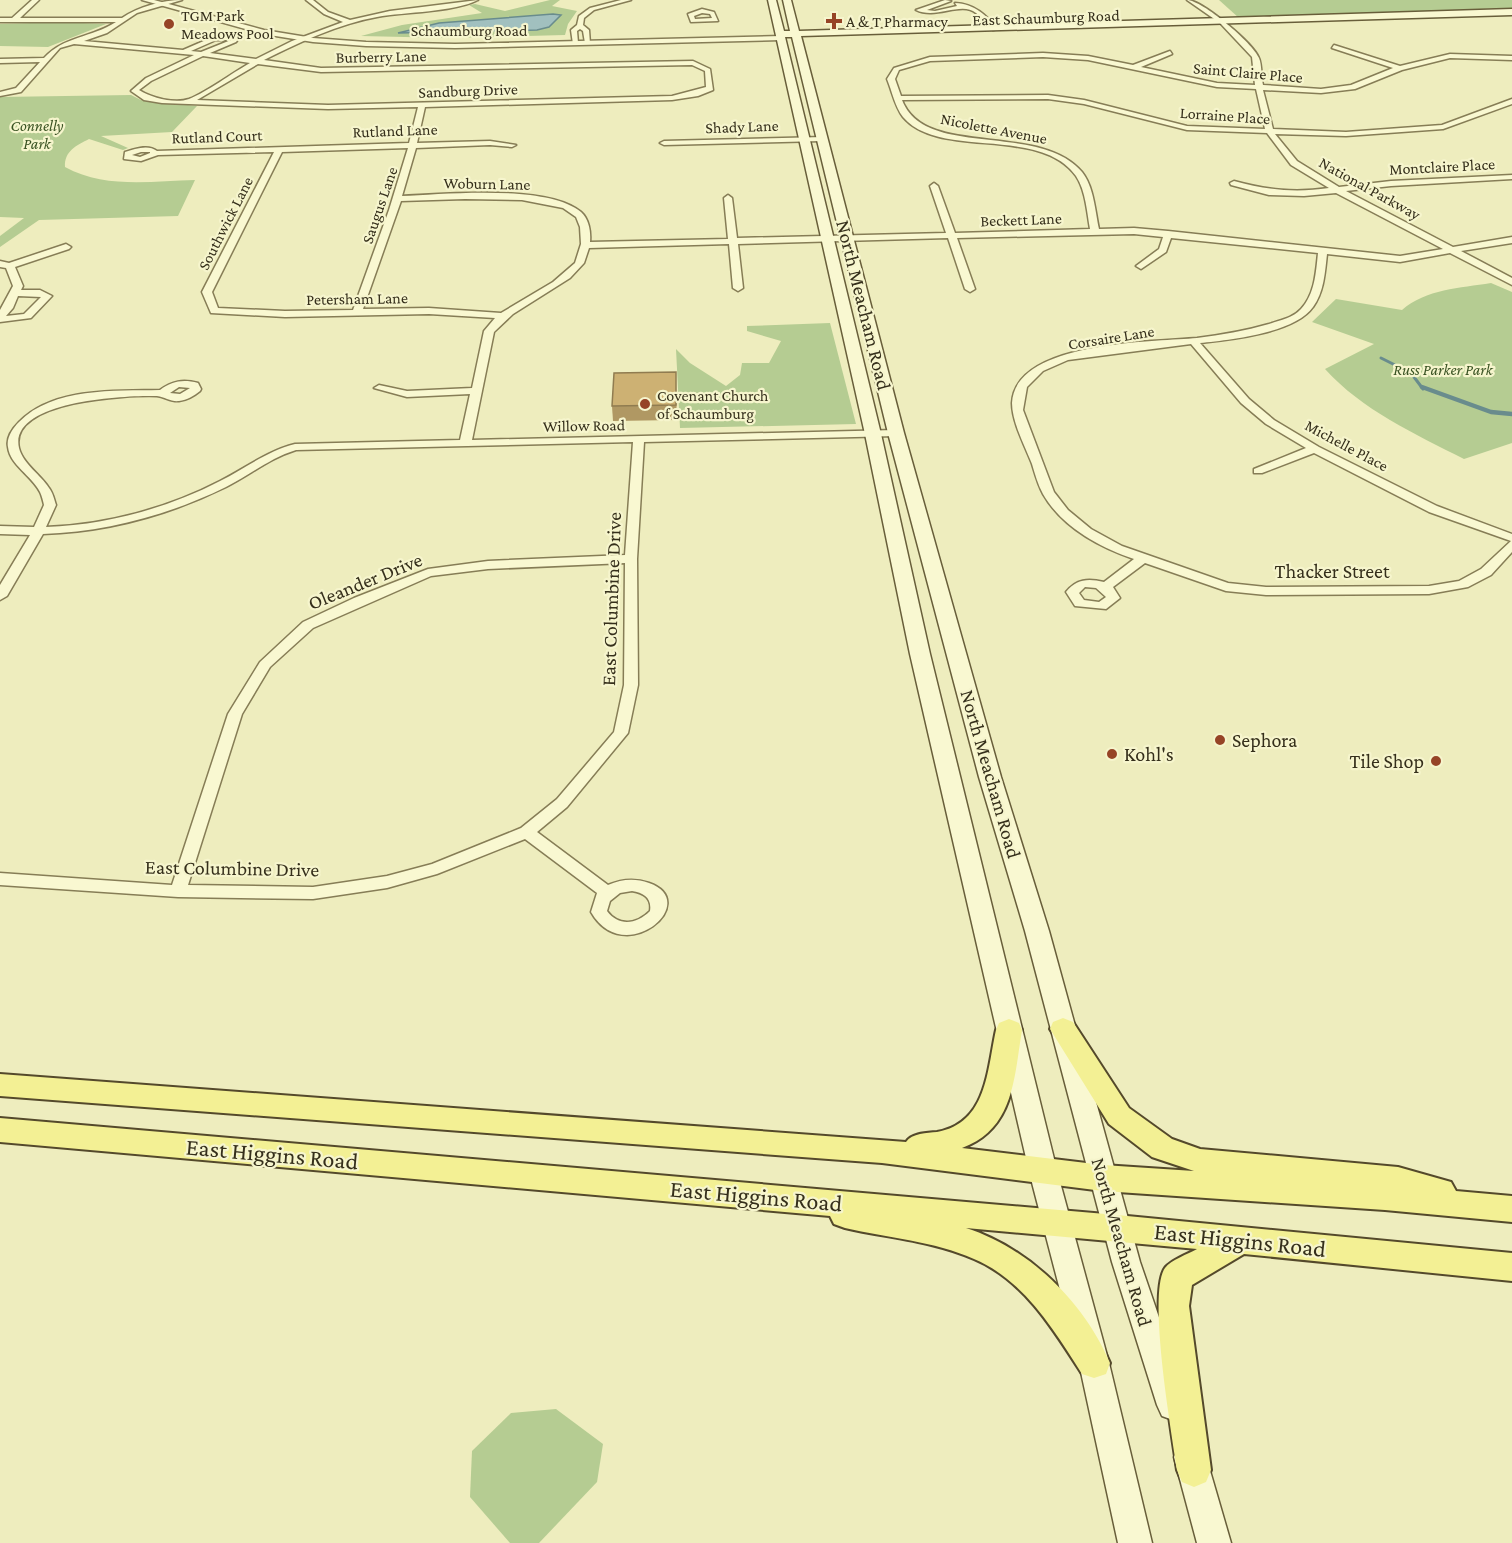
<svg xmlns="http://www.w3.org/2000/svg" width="1512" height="1543" font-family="'Crimson Pro',serif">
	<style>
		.green { fill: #b5cc92 }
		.water { fill: #a1c0bf; stroke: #698c8d; stroke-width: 1.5 }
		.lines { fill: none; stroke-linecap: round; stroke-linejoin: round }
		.stream-far1 { stroke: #698c8d; stroke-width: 3 }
		.stream { stroke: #698c8d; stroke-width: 4.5 }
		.minor-casing { stroke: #867d56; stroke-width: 3 }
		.tertiary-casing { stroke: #867d56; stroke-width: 3 }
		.secondary-casing { stroke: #685e3a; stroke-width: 3 }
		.primary-casing { stroke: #54492b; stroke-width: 4 }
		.minor { fill: #f9f8d1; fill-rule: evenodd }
		.tertiary { fill: #f9f8d1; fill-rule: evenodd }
		.secondary { fill: #f9f8d1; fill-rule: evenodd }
		.primary { fill: #f3f094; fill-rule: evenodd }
		.wall { fill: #b09863 }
		.building { fill: #cdb173; stroke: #907c50; stroke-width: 1.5 }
		.poi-dot { fill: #964426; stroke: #f6f5cd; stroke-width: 2 }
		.labels { text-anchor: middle; stroke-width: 4.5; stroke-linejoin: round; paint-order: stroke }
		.far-poi-label { font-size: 16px; fill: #352f1b; stroke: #f6f5cd; text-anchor: start }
		.far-street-label { font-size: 16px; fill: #352f1b; stroke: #f6f5cd }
		.far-park-label { font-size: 16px; font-style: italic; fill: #395222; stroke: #f6f5cd }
		.street-label { font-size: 20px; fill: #352f1b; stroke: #f6f5cd }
		.poi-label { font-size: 20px; fill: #352f1b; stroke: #f6f5cd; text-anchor: start }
		.near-street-label { font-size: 24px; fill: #352f1b; stroke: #f6f5cd }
	</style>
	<rect width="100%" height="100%" fill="#eeedbe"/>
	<g class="green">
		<polygon points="550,0 560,0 552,6 577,11 568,24 565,35 449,38 361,36 402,25 482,13 469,5 475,4 505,11"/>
		<polygon points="1219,0 1512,0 1512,8 1239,18"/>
		<polygon points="61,22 106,24 48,47 0,46 0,24"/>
		<path d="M131,95L141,100L197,106L172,132L101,136L128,148L123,150L89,139C77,145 64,151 65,167C105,189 151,181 195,180L178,216L39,220L0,247V236L24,218L0,217V97Z"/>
		<path d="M1491,283L1512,292V443L1464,459C1415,434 1362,410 1325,369L1374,344L1312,322L1336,299L1402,310C1426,289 1460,288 1491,283Z"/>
		<polygon points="830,323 856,424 680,428 676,349 690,363 726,386 740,375 742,363 769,363 781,341 747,331 747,326"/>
		<polygon points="556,1409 603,1444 597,1482 539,1543 510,1543 470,1497 472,1451 511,1413"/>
	</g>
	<polygon class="water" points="553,14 561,15 549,27 537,30 398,33 439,23"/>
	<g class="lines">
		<polyline class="stream-far1" points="1381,358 1411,373 1423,389"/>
		<polyline class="stream" points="1422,387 1491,412 1512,414"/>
		<defs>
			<g id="minor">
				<path d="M32,0H39L20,18H122C138,7 162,0 182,0L137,13L107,33L84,41L183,50L213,37L236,36L239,38L236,42L210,53L256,59L292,41L343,22L324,14L306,0H313L328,12L350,20L390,11L478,0C455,12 405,12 377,17C338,24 300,42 264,60L321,68L693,61L710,69L713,90L698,96L672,100L425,107L417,143L490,141L516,145L512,147L490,145L416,148L402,196C445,194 548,184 581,212C589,219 591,232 590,242L728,239L724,198L728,195L732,198L737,238L946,233L930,186L934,183L938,186L955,233L1090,229C1087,213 1086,191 1076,176C1040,125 939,160 903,117C895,107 892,91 887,79L894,68L930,57L1043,53L1088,56L1133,65L1170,51L1172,54L1141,67L1217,83L1255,85L1252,57L1220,23L1187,0C1202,0 1253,43 1259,58C1262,65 1261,77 1263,85L1321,89L1351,85L1393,68L1332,48L1334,45L1400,66L1450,54L1512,56V60L1450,58L1402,70L1355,89L1321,93L1263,90L1273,129L1346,132L1442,125L1512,99V104L1443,129L1346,136L1275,134L1297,161L1339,187L1391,181L1512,175V179L1391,186L1346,191L1453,247L1512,237V243L1461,251L1512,278V285L1450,253L1400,262L1327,254C1325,272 1324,292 1313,307C1295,333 1230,340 1200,343L1249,399L1274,420L1319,447L1437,506L1512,534V552L1491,575L1468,587L1429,594L1266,595L1226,591L1145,563L1113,587L1120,598L1106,609L1075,606L1066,592C1076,579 1088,578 1104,582L1134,559C1099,547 1062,527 1043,494C1038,485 1035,474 1032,464C1025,446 1012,422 1012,403C1015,341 1153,342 1197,338C1221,335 1245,331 1269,324C1280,320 1293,318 1301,309C1315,294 1316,272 1318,253L1171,238L1166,252L1141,269L1136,266L1159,249L1163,237L1134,234L957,238L975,289L970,292L965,289L948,238L738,244L743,288L738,291L733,288L729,244L589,248L584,263L570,278L513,314L494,332L472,440L896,430L902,433L896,436L644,442L637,559L638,685L628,733L567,807L537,832L608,885C622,879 635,878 649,883C703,902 624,970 591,912L597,893L525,839L437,874L387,888L313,899L178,897L0,885V873L172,885L228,714L260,662L303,622L354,598L428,569L488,561L625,555L633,442L296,450C270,458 250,475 226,487C169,515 106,532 43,534L7,596L0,600V585L30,535L0,534V526L34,527L44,505C43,501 42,496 40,492C32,476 10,465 8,447C6,438 13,428 19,422C53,387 115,391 160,390C172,381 183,379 198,383L201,389L200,391C194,396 187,400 179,401C171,402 165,397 157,396C129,395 8,400 19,448C23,464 41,475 49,488C53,493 54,499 56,505L46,527C106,525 168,508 220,481C246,468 267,451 295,444L460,440L470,394L407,397L374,388L379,385L407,391L472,388L484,331L495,318L429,314L285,317L211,313L202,292L274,152L158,155L141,161L124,159L125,152C135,149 148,144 157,151L409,143L418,107L328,109L162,103L144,100L131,91L146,78L194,55L74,44L60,48L21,92L0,96V92L16,88L40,62L0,63V59L44,58C64,36 91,38 116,22H0V18H12ZM216,40H231L201,52L191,51ZM203,56L250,63C232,73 207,92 189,99C175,104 152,98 139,90L151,81ZM1043,57L1088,60L1217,87L1256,89L1265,129L1187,126L1084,100L1048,95L901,96L895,79L899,70L930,61ZM258,64L321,72L692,65L705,71L706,87L672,96L328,105L197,100ZM1048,99L1084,104L1187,130L1267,133L1291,165L1329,188C1295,193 1267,190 1234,181L1230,183L1231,185L1269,195L1304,196L1336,193L1443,249L1400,256L1168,231L1134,228L1099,229C1095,211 1094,187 1082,172C1039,121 925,160 902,100ZM408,148L389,210L353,310L285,311L218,308L212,292L282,152ZM141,152H150V153L140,157L132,155ZM465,199L522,200L563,208L576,217L580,227L581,244L575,263L553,282L501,313L429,308L363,309L401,201ZM1191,344L1241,403L1266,424L1306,448L1254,469V473H1262L1314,453L1429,512L1511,541L1481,569L1459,581L1429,586L1266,587L1228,583L1122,546L1091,529L1068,510L1054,492L1023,410L1027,387L1043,371L1068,360ZM179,387L190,388L180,394L170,393ZM625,563L624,685L614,732L557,799L521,828L432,864L387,876L313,887L188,885L242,714L270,667L313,628L431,576L488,569ZM1085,587L1096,588L1106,597L1099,602L1084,600L1079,593ZM632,891C644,893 652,898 650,911C637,924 619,927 607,911L610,901L620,893Z"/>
				<polygon points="621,0 631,0 594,10 584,18 583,25 589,30 590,44 585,43 583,31 580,29 577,31 578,43 573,44 571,30 577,25 579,16 590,8"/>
				<path d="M945,0L951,1L927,10L935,11L957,6L955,3C975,4 986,15 998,29L993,30C987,25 982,17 976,13C961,1 936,20 916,10Z"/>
				<path d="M702,9L714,12L718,21L691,22L688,14ZM702,13L710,14L712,18L695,19L694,16Z"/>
				<polygon points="824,137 824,141 821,141 664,145 660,143 664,141"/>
				<path d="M66,244L71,247L69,249L15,267L23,286L21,290H40L52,296L31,318L0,322V310L13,286L6,268L0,267V261L9,263ZM18,296L41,297L24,314L6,316L13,308Z"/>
			</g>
			<polygon id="tertiary" points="142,0 154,0 264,30 313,38 366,42 455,44 781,36 785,38 781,40 455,48 366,46 313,42 263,34"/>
			<g id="secondary">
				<polygon points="768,0 776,0 784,31 790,31 783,0 791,0 799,31 1512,9 1512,15 801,36 904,433 1001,777 1049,931 1140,1262 1189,1405 1184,1416 1173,1420 1162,1416 1157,1405 1112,1262 1025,931 979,777 888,433 792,37 785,37 881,434 930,654 1057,1171 1109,1363 1152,1543 1118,1543 1079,1363 1029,1171 910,654 865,434"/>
				<polygon points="1190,1441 1201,1446 1206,1457 1231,1543 1197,1543 1174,1457 1179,1446"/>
			</g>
			<g id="primary">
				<path d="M1063,1018L1073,1022L1129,1108L1172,1139L1200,1149L1398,1167L1451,1182L1456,1191L1512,1196V1222L1385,1210L1103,1191L882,1163L0,1096V1074L906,1142C912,1133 927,1133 937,1132C987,1123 987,1071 996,1030L999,1023L1009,1019L1019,1023L1022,1030C1014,1078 1014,1129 962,1148L1103,1165L1194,1171L1152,1157L1109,1124L1050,1029L1053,1022Z"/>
				<path d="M0,1118L1117,1215L1512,1253V1281L1244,1254L1192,1285L1189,1306L1211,1470L1206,1482L1194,1487L1182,1482L1177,1470C1172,1434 1147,1293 1165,1268C1171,1260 1188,1254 1197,1249L966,1228C1029,1248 1084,1302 1110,1363L1106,1374L1094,1378L1082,1374C1054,1330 1024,1280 974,1259C934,1241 888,1238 845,1228L834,1224L830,1216L0,1142Z"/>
			</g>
		</defs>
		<use href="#minor" class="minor-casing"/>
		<use href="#tertiary" class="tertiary-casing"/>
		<use href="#secondary" class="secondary-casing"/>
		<use href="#primary" class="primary-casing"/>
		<use href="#minor" class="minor"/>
		<use href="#tertiary" class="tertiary"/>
		<use href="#secondary" class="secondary"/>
		<use href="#primary" class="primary"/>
	</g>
	<polygon class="wall" points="676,386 677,420 613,421 612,406"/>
	<polygon class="building" points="676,372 676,405 612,406 614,373"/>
	<g class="poi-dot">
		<path d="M831 12h6v6h6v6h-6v6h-6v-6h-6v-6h6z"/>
		<circle cx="169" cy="24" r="6"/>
		<circle cx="645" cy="404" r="6"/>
		<circle cx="1220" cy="740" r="6"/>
		<circle cx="1112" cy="754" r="6"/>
		<circle cx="1436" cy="761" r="6"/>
	</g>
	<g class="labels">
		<g class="far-poi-label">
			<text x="181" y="21">TGM Park<tspan x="181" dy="18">Meadows Pool</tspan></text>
			<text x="846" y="27">A &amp; T Pharmacy</text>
			<text x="657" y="401">Covenant Church<tspan x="657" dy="18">of Schaumburg</tspan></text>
		</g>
		<g class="far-street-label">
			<text transform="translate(1046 17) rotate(-2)" y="6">East Schaumburg Road</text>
			<text x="469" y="36">Schaumburg Road</text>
			<text transform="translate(381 56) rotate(-1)" y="6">Burberry Lane</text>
			<text transform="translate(1248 72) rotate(5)" y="6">Saint Claire Place</text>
			<text transform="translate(468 90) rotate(-2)" y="6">Sandburg Drive</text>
			<text transform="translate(1225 115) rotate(4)" y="6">Lorraine Place</text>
			<text transform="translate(742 126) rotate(-2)" y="6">Shady Lane</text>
			<text transform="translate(994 128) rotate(11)" y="6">Nicolette Avenue</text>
			<text transform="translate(395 130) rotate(-2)" y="6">Rutland Lane</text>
			<text transform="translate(217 136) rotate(-2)" y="6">Rutland Court</text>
			<text transform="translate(1442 166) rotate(-3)" y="6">Montclaire Place</text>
			<text transform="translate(487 183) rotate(1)" y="6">Woburn Lane</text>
			<text transform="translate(1370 188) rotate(29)" y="6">National Parkway</text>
			<text transform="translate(379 205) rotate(-71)" y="6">Saugus Lane</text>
			<text transform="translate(1021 219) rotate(-2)" y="6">Beckett Lane</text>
			<text transform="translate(225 223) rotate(-63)" y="6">Southwick Lane</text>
			<text transform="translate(357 298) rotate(-1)" y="6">Petersham Lane</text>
			<text transform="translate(1111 337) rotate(-9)" y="6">Corsaire Lane</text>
			<text transform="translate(584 425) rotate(-1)" y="6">Willow Road</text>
			<text transform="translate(1347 445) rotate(28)" y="6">Michelle Place</text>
		</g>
		<g class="far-park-label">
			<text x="37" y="131">Connelly<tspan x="37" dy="18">Park</tspan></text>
			<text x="1443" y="375">Russ Parker Park</text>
		</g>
		<g class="street-label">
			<text transform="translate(864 305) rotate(76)" y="7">North Meacham Road</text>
			<text x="1332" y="578">Thacker Street</text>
			<text transform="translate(365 581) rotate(-22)" y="7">Oleander Drive</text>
			<text transform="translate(611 599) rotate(-88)" y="7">East Columbine Drive</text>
			<text transform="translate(991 774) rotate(74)" y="7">North Meacham Road</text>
			<text transform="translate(232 868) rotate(1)" y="7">East Columbine Drive</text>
			<text transform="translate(1122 1242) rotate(74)" y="7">North Meacham Road</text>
		</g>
		<g class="poi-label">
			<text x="1232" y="747">Sephora</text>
			<text x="1124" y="761">Kohl's</text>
			<text x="1424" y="768" text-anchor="end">Tile Shop</text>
		</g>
		<g class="near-street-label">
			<text transform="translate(272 1154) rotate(5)" y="8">East Higgins Road</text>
			<text transform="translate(756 1196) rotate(5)" y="8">East Higgins Road</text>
			<text transform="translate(1240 1240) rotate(6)" y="8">East Higgins Road</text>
		</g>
	</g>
</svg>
